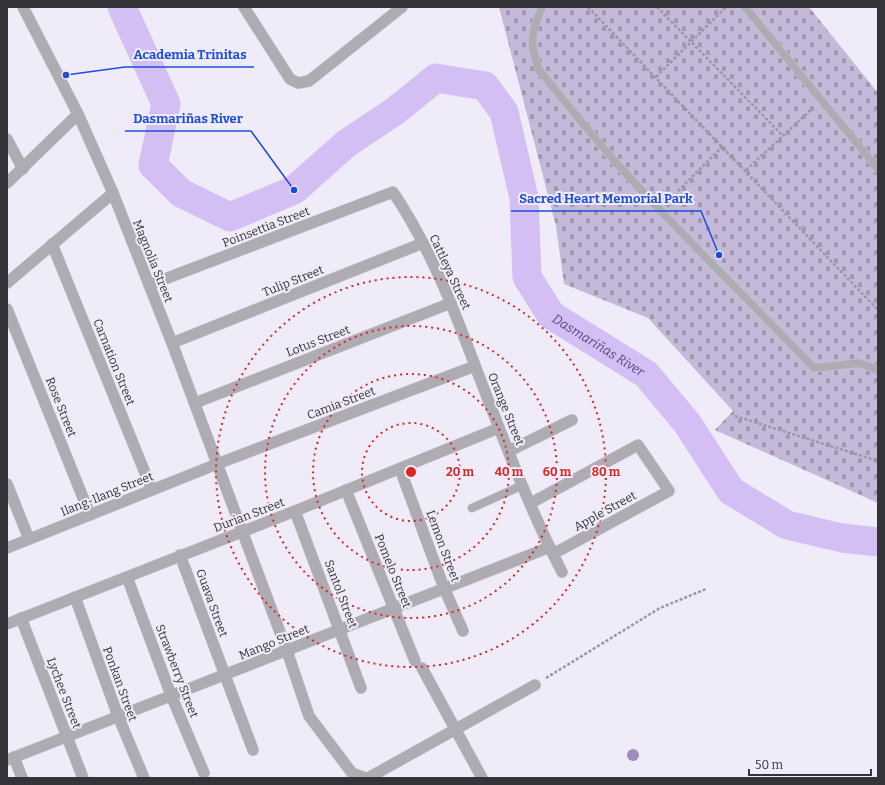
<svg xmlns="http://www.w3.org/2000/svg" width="885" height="785" font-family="Bitter,serif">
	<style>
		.cemetery { fill: url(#cemetery-stones) }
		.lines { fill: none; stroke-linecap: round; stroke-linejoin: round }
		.river { stroke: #d3bff3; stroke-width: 29 }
		.service-casing { stroke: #cac6d2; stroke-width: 9 }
		.minor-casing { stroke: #cac6d2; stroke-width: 12 }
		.path { stroke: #9b97a1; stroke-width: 2.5; stroke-dasharray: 3 2; stroke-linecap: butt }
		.service { stroke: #aeacb2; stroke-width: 8 }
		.minor { stroke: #aeacb2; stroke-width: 11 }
		.tree { fill: #9f8eb8 }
		.ring { fill: none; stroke: #d62828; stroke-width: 2; stroke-dasharray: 2 4 }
		.labels { text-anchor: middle; stroke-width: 4; stroke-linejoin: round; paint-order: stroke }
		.street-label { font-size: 12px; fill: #343338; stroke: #f0ebf9 }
		.water-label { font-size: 13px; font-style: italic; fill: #5e4383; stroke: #f0ebf9 }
		.centre { fill: #d62828; stroke: #f0ebf9; stroke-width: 2 }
		.ring-label { font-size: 12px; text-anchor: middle; font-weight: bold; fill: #d62828; stroke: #f0ebf9; stroke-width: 4; stroke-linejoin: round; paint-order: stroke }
		.leader { fill: none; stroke: #1d4ed8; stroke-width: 1.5 }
		.callout-dot { fill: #1d4ed8; stroke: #f0ebf9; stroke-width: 1.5 }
		.callout-label { font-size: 13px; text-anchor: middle; font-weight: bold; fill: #1d4ed8; stroke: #f0ebf9; stroke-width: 4; stroke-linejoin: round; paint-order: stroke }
	</style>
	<defs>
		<pattern id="cemetery-stones" width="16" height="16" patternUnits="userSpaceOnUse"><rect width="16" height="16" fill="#c4b9d9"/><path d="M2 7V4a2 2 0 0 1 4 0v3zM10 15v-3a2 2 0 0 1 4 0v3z" fill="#a097b1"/></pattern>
	</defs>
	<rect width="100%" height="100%" fill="#f0ebf9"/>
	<polygon class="cemetery" points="499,7 809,7 878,93 878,503 715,430 733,411 648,318 564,284 556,226"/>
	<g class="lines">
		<path class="river" id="s1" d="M122,7L166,104L153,165L181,193L230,217L294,190L347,143L395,111L436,78L485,86L504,112L524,198L527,277L551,315L646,374L687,423L731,491L787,525L842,538L878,542"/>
		<defs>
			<g id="service">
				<path d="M542,7C531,32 529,44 539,70C566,103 592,136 621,168C683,237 750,301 814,368L859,363L878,370"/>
				<polyline points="745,7 878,169"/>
				<polyline points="472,508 523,485"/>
			</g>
			<g id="minor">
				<polyline points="23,7 78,114 113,193 172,343 287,651 309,716 352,773 365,778"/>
				<polyline points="244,7 290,79 298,83 309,81 402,7"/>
				<polyline points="7,139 23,169"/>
				<polyline points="7,183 78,114"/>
				<polyline points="52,244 152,490"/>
				<polyline points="7,283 113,193"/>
				<path d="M149,285L393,192C430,247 454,309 477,371C503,438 529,508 562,572"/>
				<polyline points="7,309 90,515"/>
				<polyline points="172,343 423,243"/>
				<polyline points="195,403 451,303"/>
				<polyline points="509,451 572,420"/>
				<polyline points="400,469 444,588 463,631"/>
				<polyline points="7,484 29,539"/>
				<polyline points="346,490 415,661"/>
				<polyline points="531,503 638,445 669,491 553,554"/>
				<polyline points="295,511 361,688"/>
				<polyline points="7,548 217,464 475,366"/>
				<polyline points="180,555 253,750"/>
				<polyline points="127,577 171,695 204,773"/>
				<polyline points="75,597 118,716 144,778"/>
				<polyline points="21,618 83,778"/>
				<polyline points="7,624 295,511 499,428"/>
				<polyline points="422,668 482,778"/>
				<polyline points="14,757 22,778"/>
				<polyline points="7,760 550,547"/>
				<polyline points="368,778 535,685"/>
			</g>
		</defs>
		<use href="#service" class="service-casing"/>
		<use href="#minor" class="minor-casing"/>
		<g class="path">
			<polyline points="588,7 878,310"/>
			<polyline points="657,7 783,136"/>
			<polyline points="656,77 726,7"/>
			<polyline points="746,170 813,108"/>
			<polyline points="678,191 723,146"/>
			<polyline points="735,416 878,461"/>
			<polyline points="546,678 660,608 706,589"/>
		</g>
		<use href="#service" class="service"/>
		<use href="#minor" class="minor"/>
	</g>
	<circle class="tree" cx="633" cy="755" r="6"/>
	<g class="ring">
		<circle cx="411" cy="472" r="49"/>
		<circle cx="411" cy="472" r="98"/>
		<circle cx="411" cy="472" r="146"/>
		<circle cx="411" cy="472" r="195"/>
	</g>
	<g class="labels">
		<g class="street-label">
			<text transform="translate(266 227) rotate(-21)" y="4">Poinsettia Street</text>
			<text transform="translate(153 261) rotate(68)" y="4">Magnolia Street</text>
			<text transform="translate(450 272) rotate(65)" y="4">Cattleya Street</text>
			<text transform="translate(293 281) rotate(-22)" y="4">Tulip Street</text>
			<text transform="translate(318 341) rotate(-21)" y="4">Lotus Street</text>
			<text transform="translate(114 362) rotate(68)" y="4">Carnation Street</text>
			<text transform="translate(341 403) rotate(-21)" y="4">Camia Street</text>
			<text transform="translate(61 407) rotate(68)" y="4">Rose Street</text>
			<text transform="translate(506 409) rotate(68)" y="4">Orange Street</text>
			<text transform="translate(107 494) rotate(-22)" y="4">Ilang-Ilang Street</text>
			<text transform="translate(605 511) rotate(-29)" y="4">Apple Street</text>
			<text transform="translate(249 515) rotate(-21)" y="4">Durian Street</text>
			<text transform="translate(443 546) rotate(70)" y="4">Lemon Street</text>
			<text transform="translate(393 571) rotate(68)" y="4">Pomelo Street</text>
			<text transform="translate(341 594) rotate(69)" y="4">Santol Street</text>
			<text transform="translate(212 603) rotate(70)" y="4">Guava Street</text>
			<text transform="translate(274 642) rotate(-22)" y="4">Mango Street</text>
			<text transform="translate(177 671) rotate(69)" y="4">Strawberry Street</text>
			<text transform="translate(120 684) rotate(70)" y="4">Ponkan Street</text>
			<text transform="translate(64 693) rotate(69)" y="4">Lychee Street</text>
		</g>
		<g class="water-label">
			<text dy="5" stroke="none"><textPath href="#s1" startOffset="864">Dasmariñas River</textPath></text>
		</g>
	</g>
	<circle cx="411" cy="472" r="6" class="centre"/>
	<g class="ring-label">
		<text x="460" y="476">20 m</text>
		<text x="509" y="476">40 m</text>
		<text x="557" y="476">60 m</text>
		<text x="606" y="476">80 m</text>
	</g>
	<path class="leader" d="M66 75L125 67H254M294 190L251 131H125M719 255L701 211H511"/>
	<g class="callout-dot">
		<circle cx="66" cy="75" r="4"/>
		<circle cx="294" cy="190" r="4"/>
		<circle cx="719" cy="255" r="4"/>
	</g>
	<g class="callout-label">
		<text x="190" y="59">Academia Trinitas</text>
		<text x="188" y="123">Dasmariñas River</text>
		<text x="606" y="203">Sacred Heart Memorial Park</text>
	</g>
	<rect width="885" height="785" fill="none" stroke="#343338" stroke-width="16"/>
	<path d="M749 769v6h122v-6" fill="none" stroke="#343338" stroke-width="2"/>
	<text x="755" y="769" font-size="12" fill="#343338" stroke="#f0ebf9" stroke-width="3" paint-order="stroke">50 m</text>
</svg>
